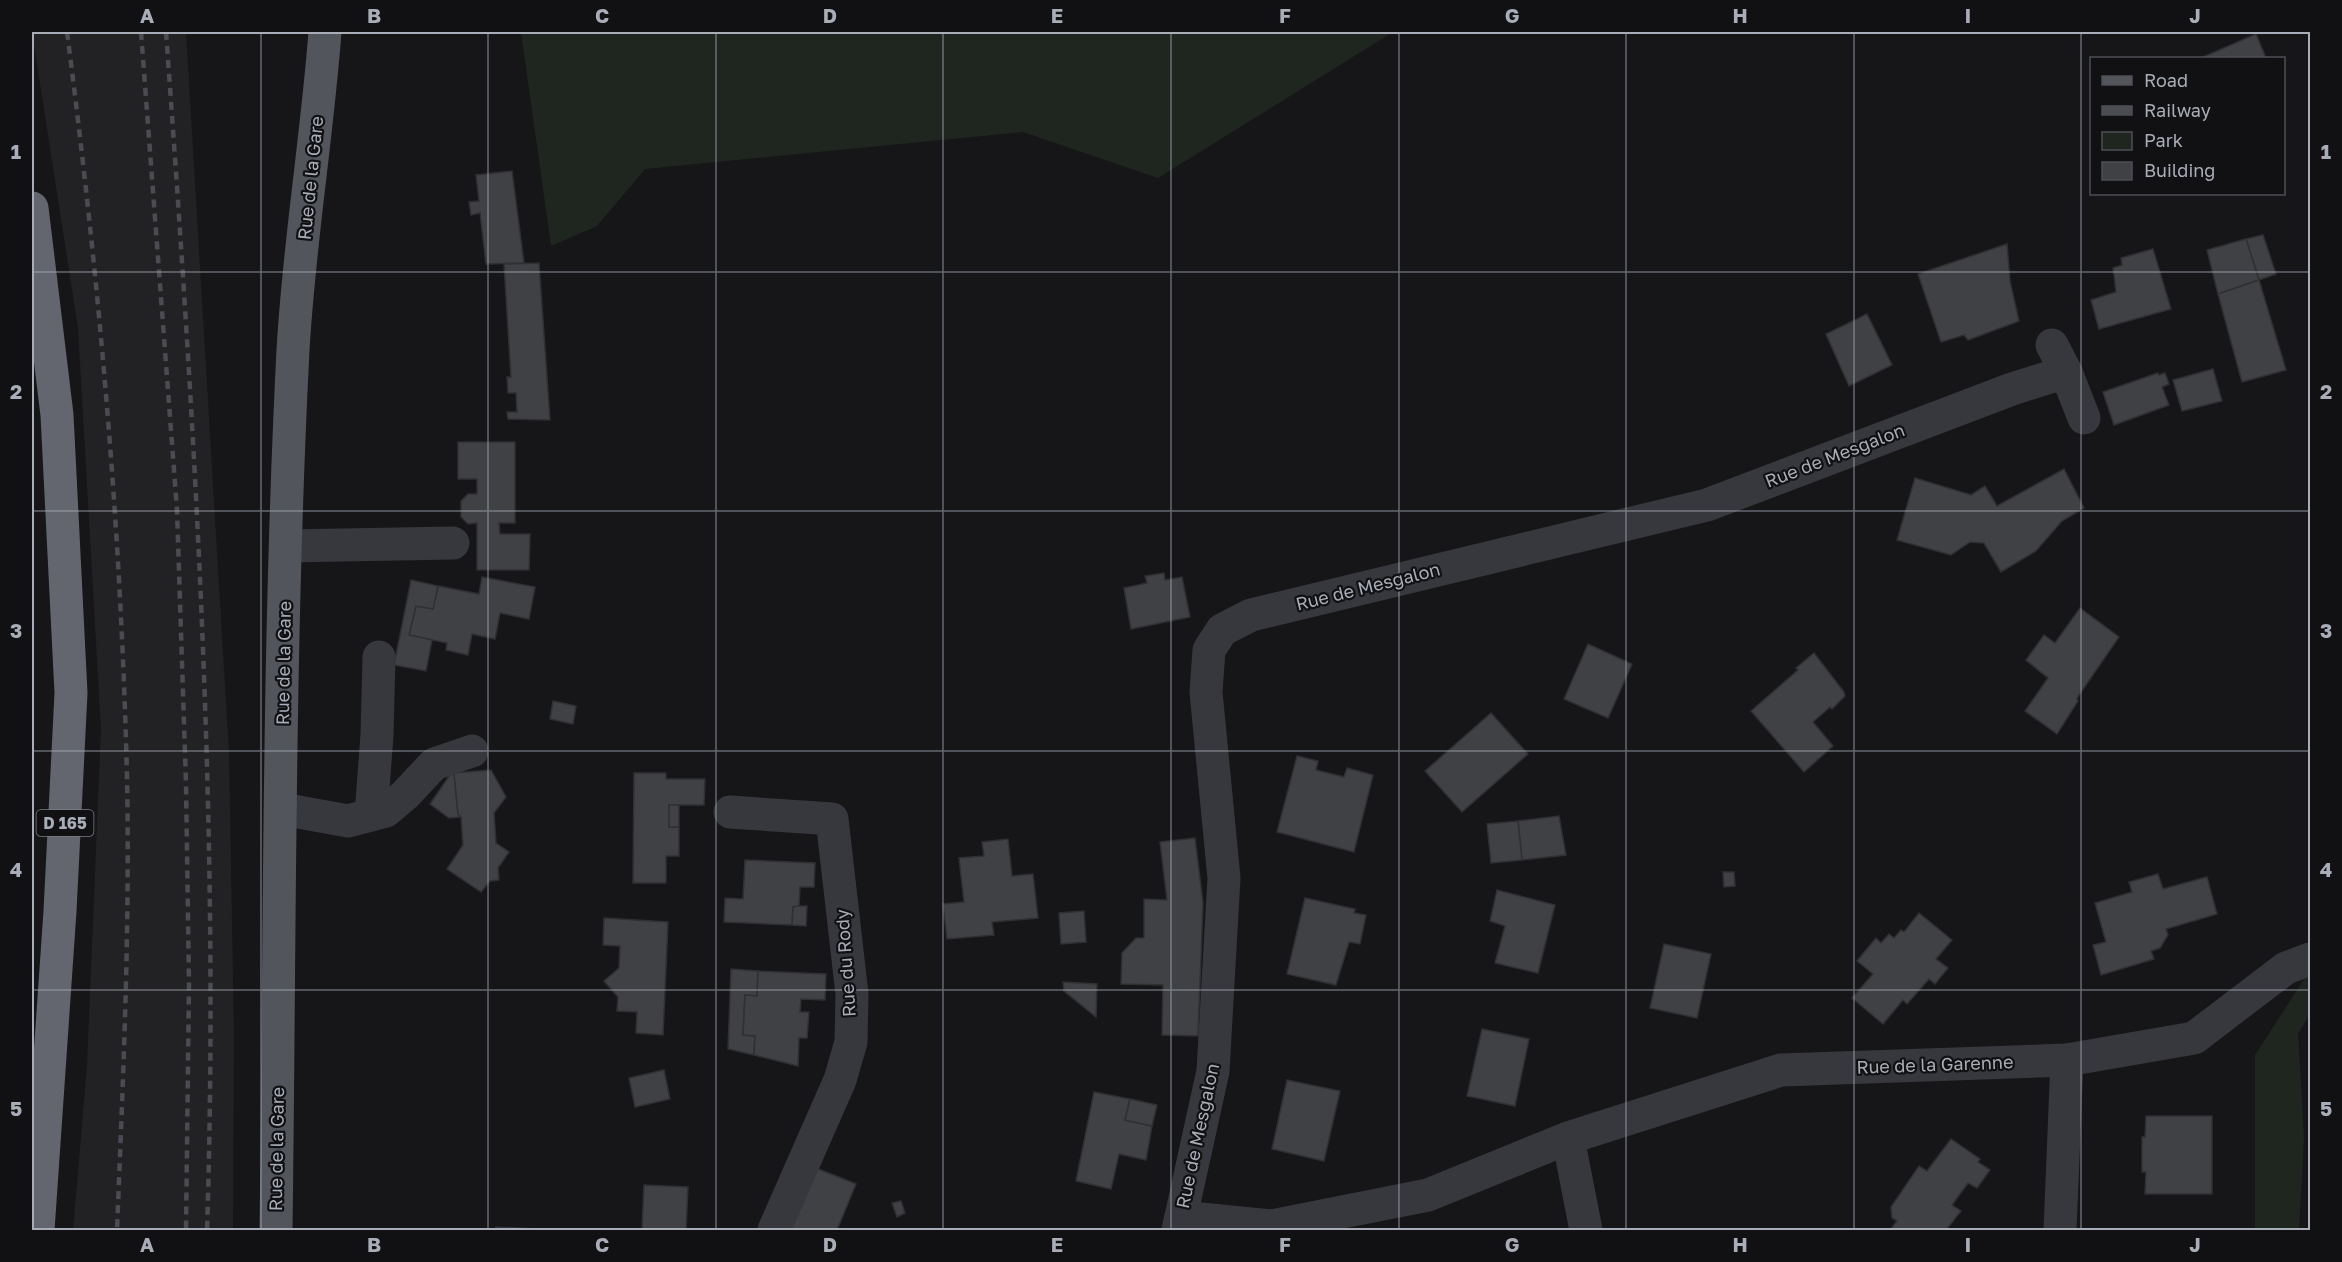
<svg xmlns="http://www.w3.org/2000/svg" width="2342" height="1262" font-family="'Golos Text',sans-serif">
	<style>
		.built { fill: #222225 }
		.green { fill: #1e261f }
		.building { fill: #404145; stroke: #303034; stroke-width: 1.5 }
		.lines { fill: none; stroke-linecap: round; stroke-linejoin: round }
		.minor { stroke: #37383d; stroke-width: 33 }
		.major { stroke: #53555c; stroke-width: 33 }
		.highway { stroke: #63666e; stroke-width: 33 }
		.rail { stroke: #4a4c52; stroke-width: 4.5; stroke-dasharray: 8 6; stroke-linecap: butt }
		.grid { fill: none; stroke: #a8adb8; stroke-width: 1.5; stroke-opacity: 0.55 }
		.labels { text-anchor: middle; stroke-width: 4.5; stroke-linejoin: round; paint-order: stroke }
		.shield { fill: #111113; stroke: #7b7e86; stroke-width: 1.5 }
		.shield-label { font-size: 16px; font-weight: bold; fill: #a8adb8 }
		.street-label { font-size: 18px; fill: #a8adb8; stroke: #111113 }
		.neatline { fill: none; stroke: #a8adb8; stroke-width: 2 }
		.grid-label { font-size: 20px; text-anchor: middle; font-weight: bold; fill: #a8adb8 }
	</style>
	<rect width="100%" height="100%" fill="#161618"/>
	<polygon class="built" points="32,32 186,32 229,753 234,1036 233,1230 73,1230 87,1066 101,729 78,328"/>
	<g class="green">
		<polygon points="521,32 1393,32 1158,178 1023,132 645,169 597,226 551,246"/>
		<polygon points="2310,970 2310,1014 2298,1034 2304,1137 2299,1230 2255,1230 2255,1055"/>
	</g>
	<g class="building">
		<polygon points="2256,34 2266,58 2201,58"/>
		<polygon points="512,171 524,263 486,264 480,213 471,215 469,202 479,201 476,175"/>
		<polygon points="2263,235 2276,274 2259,280 2246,239"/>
		<polygon points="2246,239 2259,280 2218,294 2207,250"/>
		<polygon points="2007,244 2010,281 2019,321 1968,340 1964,335 1941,342 1918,274"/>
		<polygon points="2153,249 2171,309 2099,329 2091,300 2116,292 2113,268 2122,265 2121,258"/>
		<polygon points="539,263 550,420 508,419 507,412 517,412 516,393 508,393 507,377 511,377 504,264"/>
		<polygon points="2259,280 2286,370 2242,382 2218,294"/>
		<polygon points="1867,314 1892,365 1849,386 1826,334"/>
		<polygon points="2213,369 2222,401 2182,411 2173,380"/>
		<polygon points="2158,373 2159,375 2165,373 2169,384 2162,387 2169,405 2114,425 2103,392"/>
		<polygon points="458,442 515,442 515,523 499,523 500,534 530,534 529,570 477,570 477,523 468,524 461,517 461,501 468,494 477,494 477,479 458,479"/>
		<polygon points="2064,469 2084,508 2062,521 2036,551 2001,572 1984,543 1970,542 1951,555 1897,540 1915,478 1971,495 1985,486 1997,506"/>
		<polygon points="1164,573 1165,580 1182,577 1190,617 1131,629 1124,588 1147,583 1145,576"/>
		<polygon points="482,577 535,587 529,619 500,613 495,639 472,634 468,655 446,650 447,643 409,635 416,606 433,609 438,586 479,594"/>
		<polygon points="411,580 438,586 433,609 416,606 409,635 432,640 426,671 394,665"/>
		<polygon points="2080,608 2119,637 2077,698 2078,701 2057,734 2025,711 2048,678 2026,660 2044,635 2055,643"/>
		<polygon points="1588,644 1632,664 1608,718 1564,699"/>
		<polygon points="1814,653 1844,692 1845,696 1832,709 1830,707 1813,722 1833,746 1804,772 1751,711 1798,670 1796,668"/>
		<polygon points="553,701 576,706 573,724 550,719"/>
		<polygon points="1491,713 1528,754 1462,812 1425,771"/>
		<polygon points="1297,756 1318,761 1316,770 1344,777 1347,768 1373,775 1354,852 1277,832"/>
		<polygon points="454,769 460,773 454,773 458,814 461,817 449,818 430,804"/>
		<polygon points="491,770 506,797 494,813 496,843 509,852 498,868 499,880 490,881 481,892 447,869 463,845 461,817 458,814 454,773"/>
		<polygon points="634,773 666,773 666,779 705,779 704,805 669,805 669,827 679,827 679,856 666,856 666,883 633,883"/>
		<rect x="669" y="805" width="10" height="22"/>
		<polygon points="1559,816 1566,855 1522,860 1518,821"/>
		<polygon points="1518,821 1522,860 1491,863 1487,824"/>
		<polygon points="1195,838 1203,903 1198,1036 1162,1035 1163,985 1121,984 1122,953 1136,938 1144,938 1144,899 1167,900 1160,842"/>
		<polygon points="1008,839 1012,876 1033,874 1038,918 992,922 994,935 947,939 943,904 964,902 959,858 984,856 982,842"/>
		<polygon points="745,860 815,863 814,887 800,887 799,907 793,907 792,925 724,922 725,898 743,899"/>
		<polygon points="1723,872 1734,872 1735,886 1724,887"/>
		<polygon points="2158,874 2163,889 2207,877 2217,914 2166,929 2168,935 2160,948 2151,951 2154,959 2101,975 2093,945 2106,942 2095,903 2132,892 2129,882"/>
		<polygon points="1497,890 1555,905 1538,973 1495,963 1505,926 1490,921"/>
		<polygon points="1305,898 1355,909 1354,913 1366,915 1360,944 1349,942 1336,985 1287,974"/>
		<polygon points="799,906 807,906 806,926 792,925 793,907"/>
		<polygon points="1084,911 1086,942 1061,944 1059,913"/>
		<polygon points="1919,913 1952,940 1936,959 1948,968 1935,984 1929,979 1907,1004 1903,1000 1883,1024 1852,998 1873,974 1857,961 1876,938 1881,943 1889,934 1894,938 1901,930 1904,932"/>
		<polygon points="604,918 668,922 663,1035 636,1033 637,1012 617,1011 618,997 604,981 619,968 620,946 603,945"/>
		<polygon points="1664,944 1711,954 1697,1018 1650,1008"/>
		<polygon points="731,969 758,971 757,996 745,995 743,1035 755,1036 754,1055 728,1049"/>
		<polygon points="758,971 826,974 825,1000 801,999 800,1012 809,1012 807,1038 799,1038 798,1066 754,1055 755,1036 743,1035 745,995 757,996"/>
		<polygon points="1063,982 1097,984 1096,1017 1064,991"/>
		<polygon points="1482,1029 1529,1039 1515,1106 1467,1096"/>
		<polygon points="664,1070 670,1099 635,1107 629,1078"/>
		<polygon points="1287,1080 1340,1091 1324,1161 1272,1149"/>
		<polygon points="1094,1092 1130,1099 1125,1120 1152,1126 1146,1160 1119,1154 1111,1189 1076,1181"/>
		<polygon points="1130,1099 1157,1105 1152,1126 1125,1120"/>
		<polygon points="2146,1116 2212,1116 2212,1194 2145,1194 2146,1172 2142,1172 2142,1137 2145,1137"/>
		<polygon points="1951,1139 1980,1159 1978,1162 1990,1170 1977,1188 1968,1183 1952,1205 1961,1211 1946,1230 1890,1230 1897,1221 1892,1218 1891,1207 1919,1166 1927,1171"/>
		<polygon points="816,1168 856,1184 837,1230 791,1230"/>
		<polygon points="644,1185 688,1187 686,1230 642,1230"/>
		<polygon points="901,1201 905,1213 897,1217 892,1203"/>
		<polygon points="496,1227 559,1230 567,1230 495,1230"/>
	</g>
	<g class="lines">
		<g class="minor">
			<polyline points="2066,372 2084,418"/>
			<polyline points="286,546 453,543"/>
			<polyline points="282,809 348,821 386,811 405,795 434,764 472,751"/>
			<polyline points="730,812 832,819 852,994 851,1042 840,1080 774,1230"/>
			<polyline points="371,815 377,735 379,657"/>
			<polyline points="1568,1138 1586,1230"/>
			<polyline points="1181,1217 1271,1226 1428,1195 1568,1138 1781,1070 2067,1060 2194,1038 2286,968 2310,959"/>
			<polyline points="1178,1230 1213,1071 1224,878 1206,692 1209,650 1222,630 1251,615 1707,505 2012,389 2066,372 2052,345"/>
			<polyline points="2060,1230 2067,1060"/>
		</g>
		<path class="major" d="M276,1230C280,937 278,643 293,350C299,243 317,138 325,32"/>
		<polyline class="highway" points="32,208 57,415 71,693 60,911 38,1230"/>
		<g class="rail">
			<path d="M67,32C99,279 121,528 127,778C130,929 123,1080 117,1230"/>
			<polyline points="141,32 177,510 186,784 189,985 186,1230"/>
			<path d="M166,32C195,431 220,830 207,1230"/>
		</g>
	</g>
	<path class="grid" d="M261,32V1230M488,32V1230M716,32V1230M943,32V1230M1171,32V1230M1399,32V1230M1626,32V1230M1854,32V1230M2081,32V1230M32,272H2310M32,511H2310M32,751H2310M32,990H2310"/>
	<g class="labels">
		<rect class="shield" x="36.5" y="810" width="57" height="26" rx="4.5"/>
		<g class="shield-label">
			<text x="65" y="829">D 165</text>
		</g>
		<g class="street-label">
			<text transform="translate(311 178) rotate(-84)" y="6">Rue de la Gare</text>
			<text transform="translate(1835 456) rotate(-21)" y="6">Rue de Mesgalon</text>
			<text transform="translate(1368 587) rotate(-14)" y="6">Rue de Mesgalon</text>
			<text transform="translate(284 663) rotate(-89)" y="6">Rue de la Gare</text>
			<text transform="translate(846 963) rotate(-94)" y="6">Rue du Rody</text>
			<text transform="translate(1935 1065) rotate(-2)" y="6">Rue de la Garenne</text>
			<text transform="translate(1198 1136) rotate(-78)" y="6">Rue de Mesgalon</text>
			<text transform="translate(277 1149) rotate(-89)" y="6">Rue de la Gare</text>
		</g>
	</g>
	<rect width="2342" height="1262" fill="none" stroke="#111113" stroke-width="66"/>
	<rect x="2090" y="57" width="195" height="138" fill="#111113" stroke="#4d4f55" stroke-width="1.5"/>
	<rect x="2102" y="76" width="30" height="9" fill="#53555c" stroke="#4d4f55" stroke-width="1.5"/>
	<text x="2144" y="87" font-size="18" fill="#a8adb8">Road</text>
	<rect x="2102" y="106" width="30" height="9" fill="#4a4c52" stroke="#4d4f55" stroke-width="1.5"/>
	<text x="2144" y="117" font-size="18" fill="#a8adb8">Railway</text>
	<rect x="2102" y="132" width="30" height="18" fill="#1e261f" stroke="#4d4f55" stroke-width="1.5"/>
	<text x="2144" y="147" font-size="18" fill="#a8adb8">Park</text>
	<rect x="2102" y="162" width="30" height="18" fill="#404145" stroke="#4d4f55" stroke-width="1.5"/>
	<text x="2144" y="177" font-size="18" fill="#a8adb8">Building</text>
	<rect x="33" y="33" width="2276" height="1196" class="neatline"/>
	<g class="grid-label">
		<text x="147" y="23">A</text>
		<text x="374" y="23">B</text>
		<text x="602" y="23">C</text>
		<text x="830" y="23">D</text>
		<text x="1057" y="23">E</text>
		<text x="1285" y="23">F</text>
		<text x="1512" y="23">G</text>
		<text x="1740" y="23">H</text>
		<text x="1968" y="23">I</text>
		<text x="2195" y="23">J</text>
		<text x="16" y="159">1</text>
		<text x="2326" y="159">1</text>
		<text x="16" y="399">2</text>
		<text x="2326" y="399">2</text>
		<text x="16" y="638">3</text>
		<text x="2326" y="638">3</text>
		<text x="16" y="877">4</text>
		<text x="2326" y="877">4</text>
		<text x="16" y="1116">5</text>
		<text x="2326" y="1116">5</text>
		<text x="147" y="1252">A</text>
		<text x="374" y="1252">B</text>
		<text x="602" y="1252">C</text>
		<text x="830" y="1252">D</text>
		<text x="1057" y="1252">E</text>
		<text x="1285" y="1252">F</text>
		<text x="1512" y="1252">G</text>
		<text x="1740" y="1252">H</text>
		<text x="1968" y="1252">I</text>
		<text x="2195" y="1252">J</text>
	</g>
</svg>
